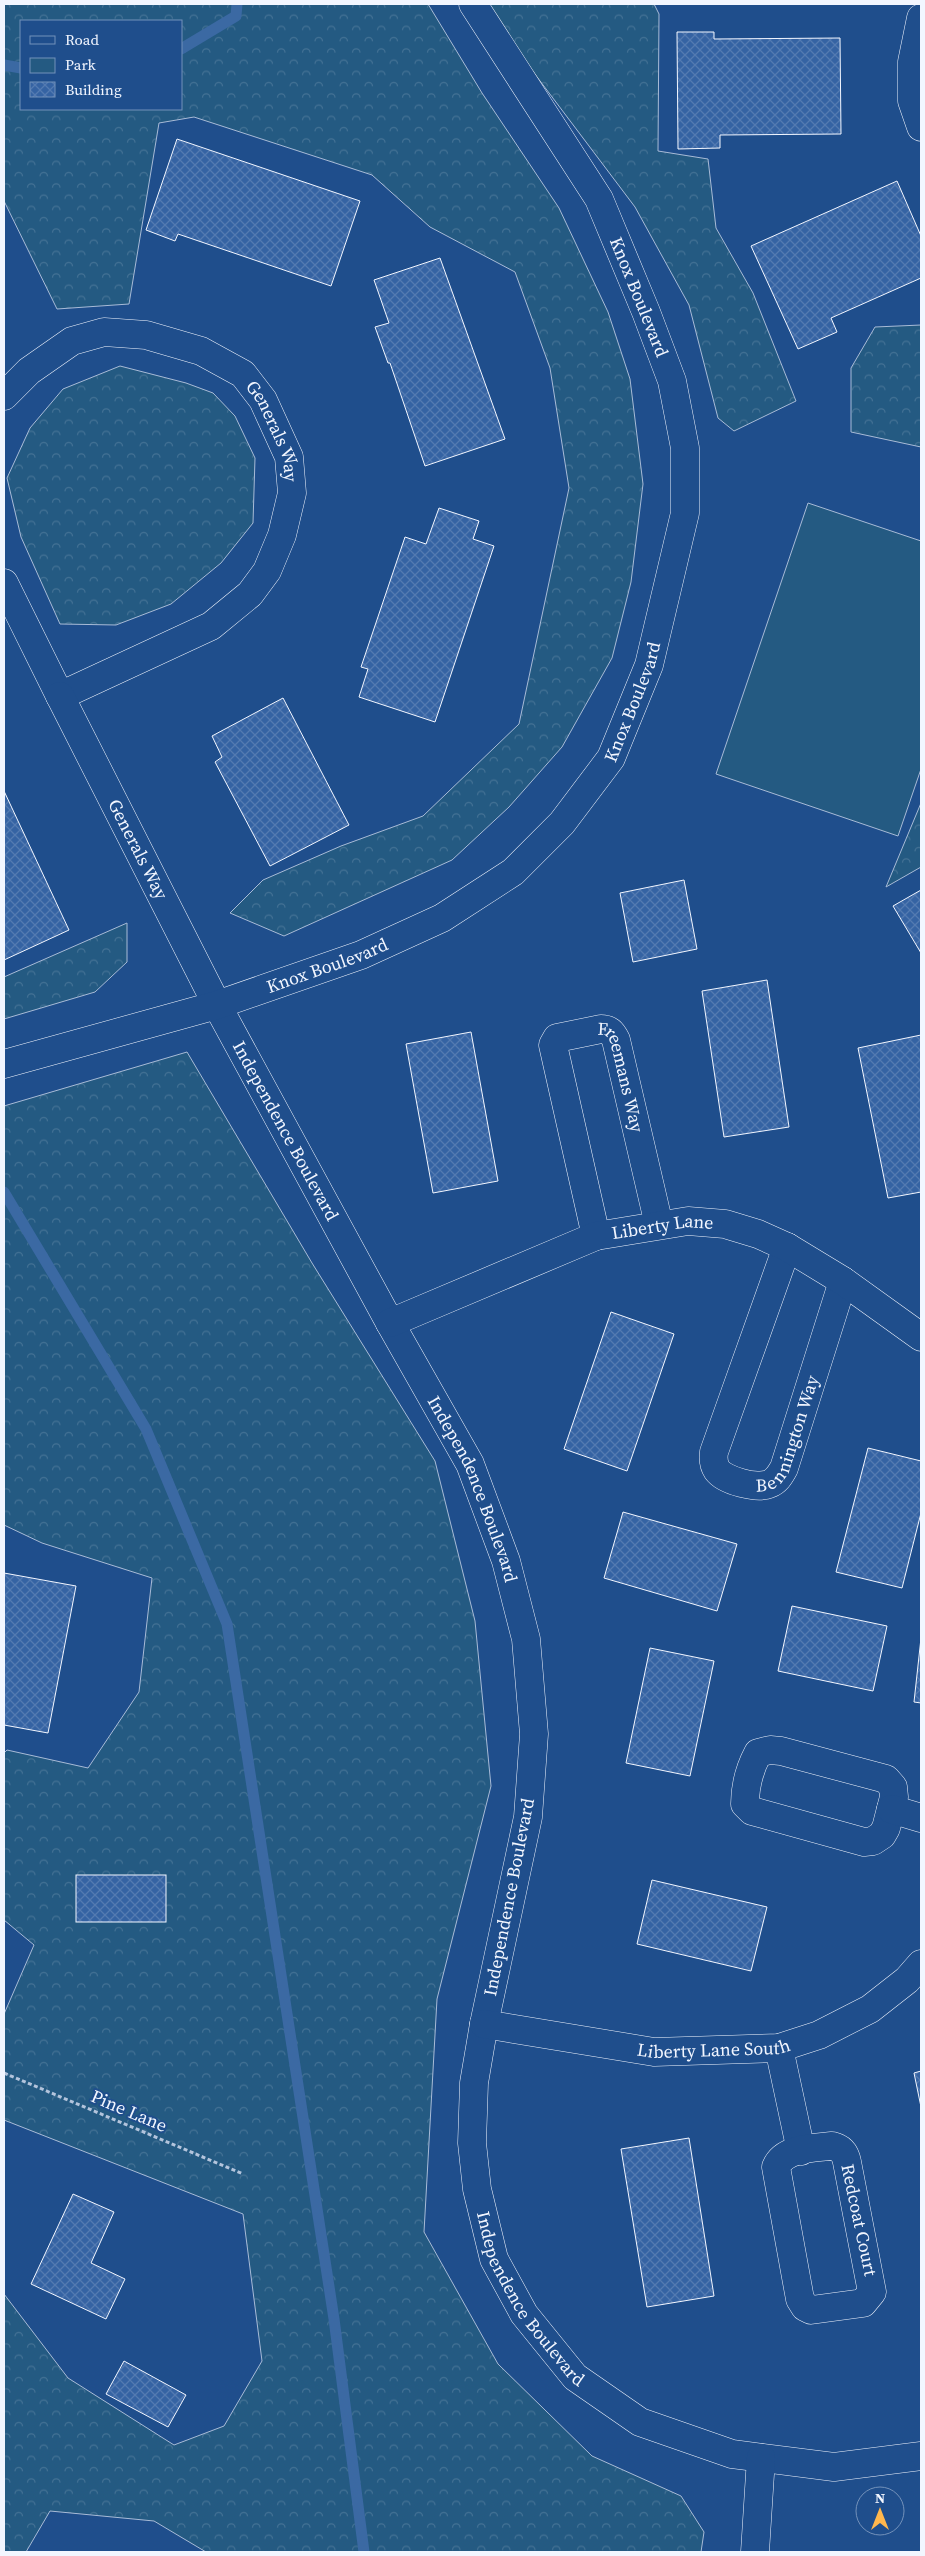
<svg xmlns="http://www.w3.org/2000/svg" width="925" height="2556" font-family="'Source Serif 4',serif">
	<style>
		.forest { fill: url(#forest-crowns); stroke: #a8bbd7; fill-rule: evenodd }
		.park { fill: #245a82; stroke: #a8bbd7 }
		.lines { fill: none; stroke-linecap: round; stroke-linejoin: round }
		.stream { stroke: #3b69a3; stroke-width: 11 }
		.building { fill: url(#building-cross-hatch); stroke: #f2f6ff }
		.minor-casing { stroke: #f2f6ff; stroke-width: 29 }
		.path { stroke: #b3c4dc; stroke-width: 3; stroke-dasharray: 4 2.5; stroke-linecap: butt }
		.minor { stroke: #1f4e8c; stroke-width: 28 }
		.labels { text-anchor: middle; stroke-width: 4; stroke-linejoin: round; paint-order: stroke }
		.street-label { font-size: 18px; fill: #f2f6ff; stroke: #1f4e8c }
	</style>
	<defs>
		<pattern id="forest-crowns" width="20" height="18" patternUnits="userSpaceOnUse" patternTransform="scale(1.25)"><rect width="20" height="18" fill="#245a82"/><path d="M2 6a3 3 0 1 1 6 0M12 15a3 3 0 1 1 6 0" fill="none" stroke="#447295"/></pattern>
		<pattern id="building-cross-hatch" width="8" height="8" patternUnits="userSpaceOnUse" patternTransform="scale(1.25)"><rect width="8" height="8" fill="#3563a3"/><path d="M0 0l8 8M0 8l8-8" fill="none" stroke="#537ab1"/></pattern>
	</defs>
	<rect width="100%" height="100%" fill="#1f4e8c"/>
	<g class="forest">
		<path d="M4,4H428L482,93L559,208L608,312L630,379L643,484L631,582L612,658L562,747L509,807L452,860L284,936L230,913L263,880L341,846L423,816L519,724L569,488L550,368L515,272L430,227L372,175L194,117L159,123L129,304L57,309L4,201ZM181,21V109H21V21Z"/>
		<polygon points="482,4 654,4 659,14 658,151 708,159 716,228 753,293 796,401 734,431 718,418 689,305 635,207"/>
		<polygon points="921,325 921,447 851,432 851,368 875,327"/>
		<polygon points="120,366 186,383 213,393 235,416 255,458 253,523 221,563 171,604 116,625 60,624 21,537 7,478 30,428 63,389"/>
		<polygon points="921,803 921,867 886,887"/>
		<polygon points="127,923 127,962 95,992 4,1019 4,977"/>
		<polygon points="187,1052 312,1263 435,1461 475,1621 491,1786 437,1999 424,2232 498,2364 592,2456 681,2496 704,2532 701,2552 206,2552 154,2521 50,2511 26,2552 4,2552 4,2294 68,2378 174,2445 224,2426 262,2361 243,2214 4,2120 4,2014 34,1945 4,1920 4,1753 7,1750 88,1768 139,1692 152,1578 42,1543 4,1525 4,1106"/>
	</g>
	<polygon class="park" points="808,503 921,541 921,769 898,836 716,774"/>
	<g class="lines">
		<g class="stream">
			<polyline points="181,49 236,16 237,4"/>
			<polyline points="4,65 21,68"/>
			<polyline points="4,1192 146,1429 227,1624 334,2319 364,2552"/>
		</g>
	</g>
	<g class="building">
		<polygon points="677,32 714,32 714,39 840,38 841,134 720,135 720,148 678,149"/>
		<polygon points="177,139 360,201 331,286 178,234 175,241 146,230"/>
		<polygon points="897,181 921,236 921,278 831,318 837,332 798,349 751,246"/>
		<polygon points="440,258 505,439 425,466 390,363 388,363 375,327 389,323 374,280"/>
		<polygon points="439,508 479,521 473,539 494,546 435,722 359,697 368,669 361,667 405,537 426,544"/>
		<polygon points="283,698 349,825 270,866 215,762 222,757 212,736"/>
		<polygon points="4,791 69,930 4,960"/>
		<polygon points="684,880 697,949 633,962 620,893"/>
		<polygon points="921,890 921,953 893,906"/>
		<polygon points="767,980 789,1127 724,1137 702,991"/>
		<polygon points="471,1032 498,1181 433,1193 406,1044"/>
		<polygon points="921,1035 921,1192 888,1198 858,1048"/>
		<polygon points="611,1312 674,1334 627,1471 564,1449"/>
		<polygon points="868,1448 921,1461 921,1513 902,1588 836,1572"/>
		<polygon points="623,1512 737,1544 717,1611 604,1578"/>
		<polygon points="4,1573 76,1586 48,1733 4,1725"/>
		<polygon points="792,1606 887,1626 873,1691 778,1671"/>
		<polygon points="921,1638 921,1703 914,1702"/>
		<polygon points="650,1648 714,1661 690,1776 626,1763"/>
		<rect x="76" y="1875" width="90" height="47"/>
		<polygon points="652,1880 767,1907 751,1971 637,1944"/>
		<polygon points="921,2071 921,2107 914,2073"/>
		<polygon points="689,2138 714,2296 647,2307 621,2149"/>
		<polygon points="73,2194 114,2212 91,2263 125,2279 106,2319 31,2284"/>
		<polygon points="124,2361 186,2395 168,2427 106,2394"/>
	</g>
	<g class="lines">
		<defs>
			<g id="minor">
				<polyline points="921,18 912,62 912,101 921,127"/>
				<path id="s1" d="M4,396L29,371L72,341L104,332L146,335L201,351L243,374L263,400L289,457L292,493L282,535L267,571L250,594L211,626L60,696L4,583"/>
				<path id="s2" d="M60,696L217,1005L390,1323L470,1464L506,1561L526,1639L534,1734L528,1817L484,2024L474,2083L472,2143L477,2189L494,2259L524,2314L575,2377L640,2422L732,2454L834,2467L921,2456"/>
				<path id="s3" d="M4,1064L217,1005L361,955L442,918L513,872L562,823L611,758L649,665L685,513V448L672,381L646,312L599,199L473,4"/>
				<path id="s4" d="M596,1236L553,1045L557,1038L601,1029C609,1029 612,1032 616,1040L659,1225"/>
				<path id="s5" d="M787,1247L714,1452C713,1459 713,1464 717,1470C725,1481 757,1489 769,1484C777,1481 780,1475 784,1468L843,1281"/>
				<path id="s6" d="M390,1323L596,1236L688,1221L725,1224L758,1234L787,1247L843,1281L921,1337"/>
				<path d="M770,1750L781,1751L886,1779L893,1787L894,1797L886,1828L882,1835L873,1841L864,1842L752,1811L745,1804C745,1787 750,1768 758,1753Z"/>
				<polyline points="891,1809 921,1818"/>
				<path id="s7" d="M484,2024L654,2052L779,2048L819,2035L870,2009L907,1980L921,1964"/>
				<polyline points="779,2048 801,2151"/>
				<path d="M832,2146C841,2148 845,2152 847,2162L872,2292L863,2303L811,2310L805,2307L800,2299L776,2167C784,2148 813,2148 832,2146Z"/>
				<polyline points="755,2552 761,2458"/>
			</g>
		</defs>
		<use href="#minor" class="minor-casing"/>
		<polyline class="path" points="4,2073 243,2174"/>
		<use href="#minor" class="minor"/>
	</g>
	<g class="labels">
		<g class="street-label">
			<text transform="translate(639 297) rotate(68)" y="6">Knox Boulevard</text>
			<text dy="6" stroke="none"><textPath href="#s1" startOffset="334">Generals Way</textPath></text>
			<text dy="6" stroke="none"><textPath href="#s3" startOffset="758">Knox Boulevard</textPath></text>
			<text dy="6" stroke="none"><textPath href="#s2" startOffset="172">Generals Way</textPath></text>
			<text dy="6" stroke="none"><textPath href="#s3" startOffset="338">Knox Boulevard</textPath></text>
			<text dy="6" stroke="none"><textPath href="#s4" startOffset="304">Freemans Way</textPath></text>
			<text dy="6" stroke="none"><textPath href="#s2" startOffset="490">Independence Boulevard</textPath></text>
			<text dy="6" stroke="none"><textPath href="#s6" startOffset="291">Liberty Lane</textPath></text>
			<text dy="6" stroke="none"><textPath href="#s5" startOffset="345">Bennington Way</textPath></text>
			<text dy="6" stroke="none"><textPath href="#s2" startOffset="895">Independence Boulevard</textPath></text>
			<text transform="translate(509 1897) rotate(-79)" y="6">Independence Boulevard</text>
			<text dy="6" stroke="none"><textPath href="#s7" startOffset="232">Liberty Lane South</textPath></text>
			<text transform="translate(129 2111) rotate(23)" y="6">Pine Lane</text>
			<text transform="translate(859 2220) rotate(78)" y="6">Redcoat Court</text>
			<text dy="6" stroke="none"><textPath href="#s2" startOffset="1735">Independence Boulevard</textPath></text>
		</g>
	</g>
	<rect width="925" height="2556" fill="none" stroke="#f2f6ff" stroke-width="10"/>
	<rect x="20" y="20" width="162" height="90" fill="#1f4e8c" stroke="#7391ba"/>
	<rect x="30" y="36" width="25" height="8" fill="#1f4e8c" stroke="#7391ba"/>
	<text x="65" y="45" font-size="15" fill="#f2f6ff">Road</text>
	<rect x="30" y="58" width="25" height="15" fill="#245a82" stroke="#7391ba"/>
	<text x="65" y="70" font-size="15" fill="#f2f6ff">Park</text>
	<rect x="30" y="82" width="25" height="15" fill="url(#building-cross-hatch)" stroke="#7391ba"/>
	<text x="65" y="95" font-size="15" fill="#f2f6ff">Building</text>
	<g transform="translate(880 2511)"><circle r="24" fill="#1f4e8c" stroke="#7391ba"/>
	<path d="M0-4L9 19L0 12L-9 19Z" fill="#ffb74d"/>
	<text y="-8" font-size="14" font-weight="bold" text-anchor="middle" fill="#f2f6ff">N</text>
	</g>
</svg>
